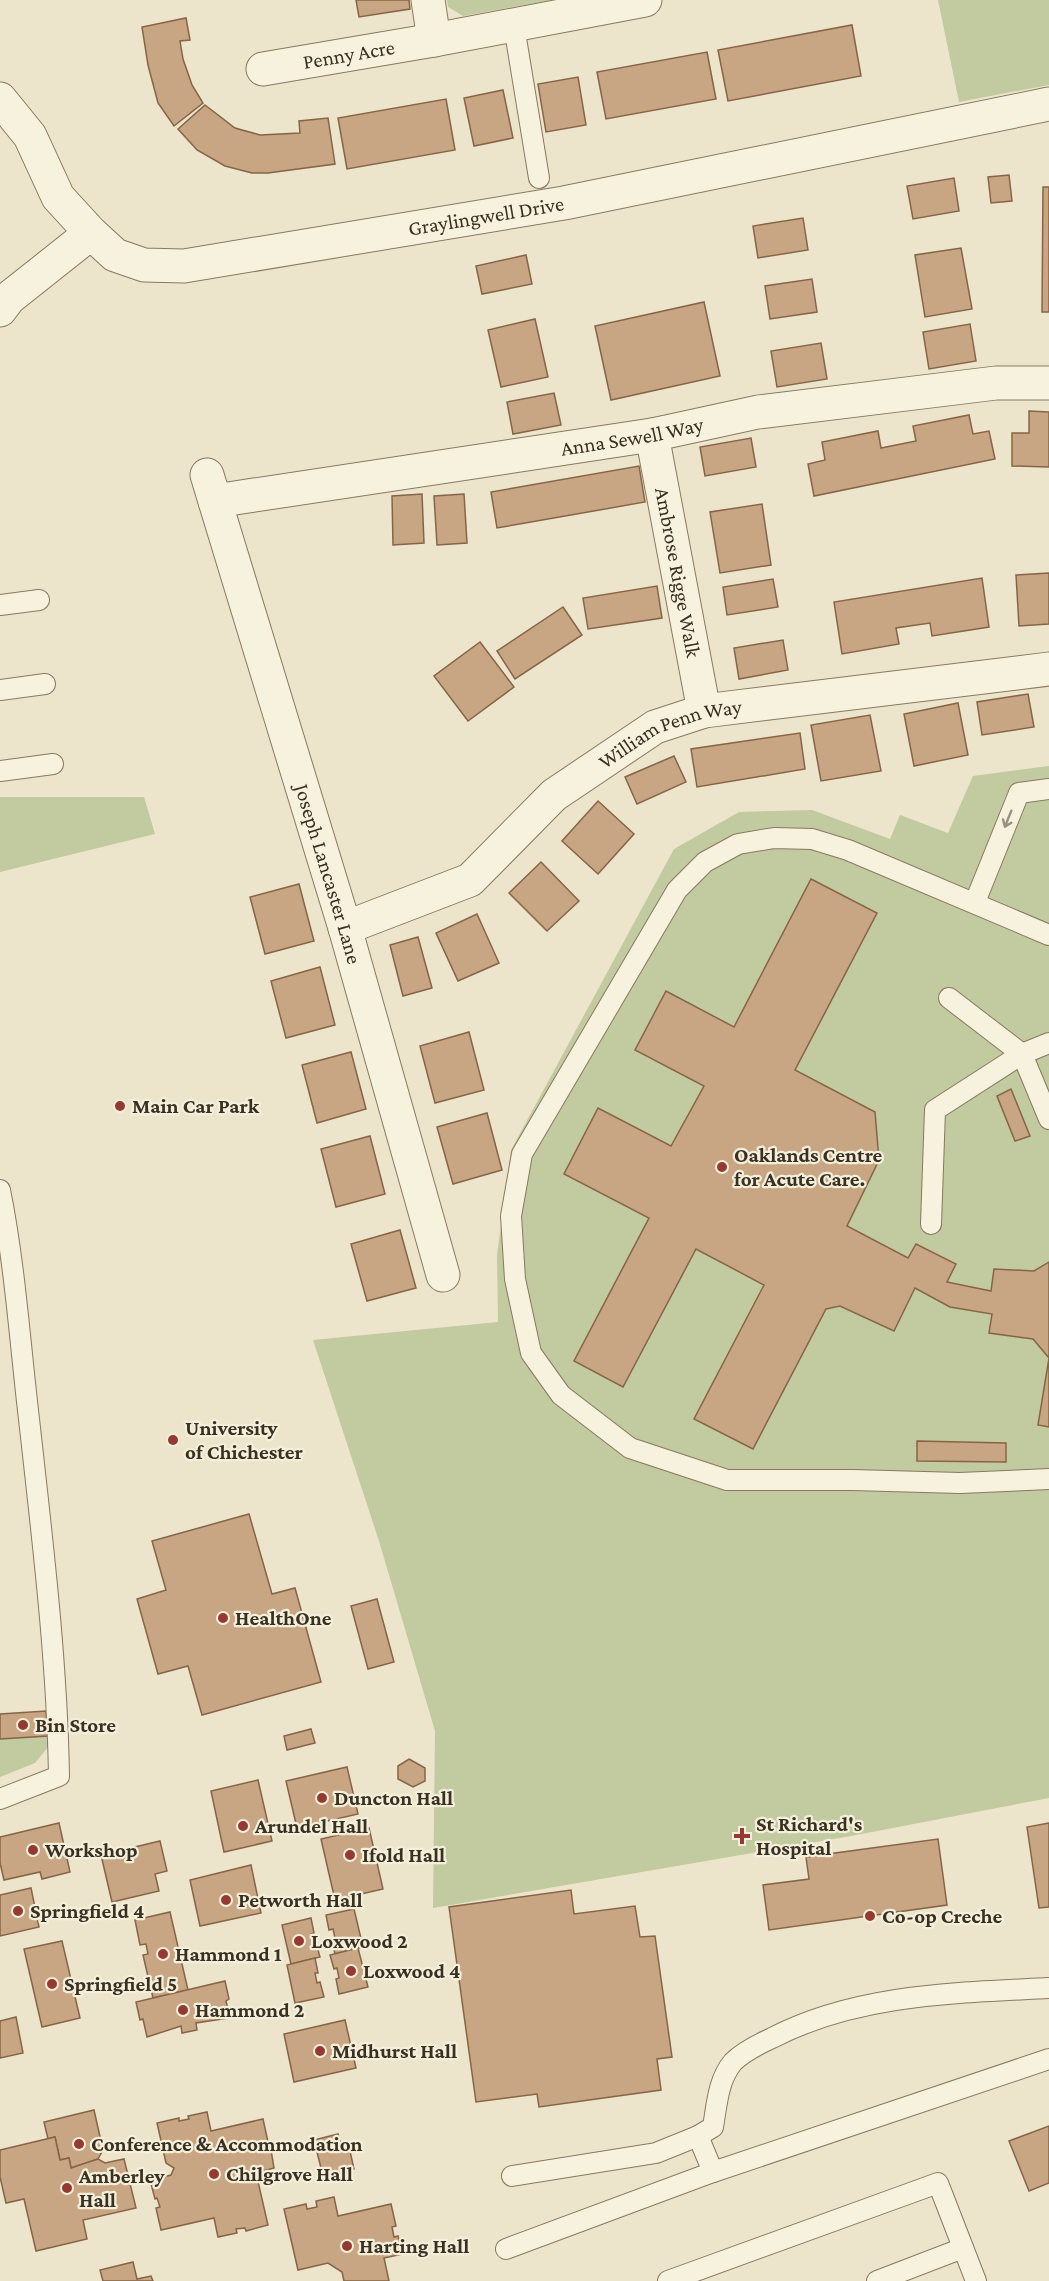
<svg xmlns="http://www.w3.org/2000/svg" width="1049" height="2281" font-family="'Crimson Pro',serif">
	<style>
		.green { fill: #c2ca9f }
		.building { fill: #c8a583; stroke: #866547; stroke-width: 1.5 }
		.lines { fill: none; stroke-linecap: round; stroke-linejoin: round }
		.lane-casing { stroke: #887960; stroke-width: 22 }
		.street-casing { stroke: #887960; stroke-width: 35 }
		.lane { stroke: #f7f2de; stroke-width: 20 }
		.street { stroke: #f7f2de; stroke-width: 33 }
		.oneway { stroke: #989180 }
		.poi-dot { fill: #943a33; stroke: #f4efda; stroke-width: 2 }
		.labels { text-anchor: middle; stroke-width: 4.5; stroke-linejoin: round; paint-order: stroke }
		.street-label { font-size: 21px; fill: #3a3022; stroke: #f4efda }
		.poi-label { font-size: 21px; font-weight: bold; fill: #3a3022; stroke: #f4efda; text-anchor: start }
	</style>
	<rect width="100%" height="100%" fill="#ece5cb"/>
	<g class="green">
		<polygon points="447,0 552,0 463,16 448,7"/>
		<polygon points="938,0 1049,0 1049,85 959,102"/>
		<polygon points="1049,766 1049,1798 851,1836 433,1908 435,1731 379,1541 313,1340 498,1322 497,1255 511,1150 674,849 739,812 812,810 890,839 900,815 948,833 973,776"/>
		<polygon points="0,797 144,797 155,834 0,872"/>
		<polygon points="58,1735 35,1763 0,1777 0,1739"/>
	</g>
	<g class="building">
		<polygon points="356,0 409,0 410,9 359,17"/>
		<polygon points="186,18 190,40 180,41 183,59 192,85 203,103 174,126 158,103 148,65 142,27"/>
		<polygon points="852,25 861,76 728,101 718,50"/>
		<polygon points="707,52 716,99 606,119 597,72"/>
		<polygon points="578,77 586,125 546,132 538,84"/>
		<polygon points="503,90 513,138 474,146 464,98"/>
		<polygon points="446,99 455,150 347,169 338,118"/>
		<polygon points="205,105 235,128 260,135 300,133 299,121 328,118 335,164 268,173 252,173 225,166 197,150 178,129"/>
		<polygon points="1009,175 1012,201 991,203 988,177"/>
		<polygon points="954,178 959,211 913,219 907,186"/>
		<polygon points="1043,187 1049,187 1049,312 1042,312"/>
		<polygon points="803,218 808,250 758,258 753,226"/>
		<polygon points="961,248 972,309 925,317 915,255"/>
		<polygon points="526,255 532,284 482,294 476,266"/>
		<polygon points="812,279 817,312 770,319 765,286"/>
		<polygon points="704,302 720,376 611,400 595,326"/>
		<polygon points="535,319 548,377 501,387 488,330"/>
		<polygon points="970,324 976,361 929,369 923,332"/>
		<polygon points="821,343 827,379 777,387 771,351"/>
		<polygon points="554,393 561,425 513,434 507,402"/>
		<polygon points="1029,411 1049,412 1049,467 1012,466 1012,433 1029,433"/>
		<polygon points="969,415 973,434 989,431 995,459 814,496 808,464 825,460 822,442 878,431 881,448 916,441 913,426"/>
		<polygon points="751,438 756,467 705,476 700,447"/>
		<polygon points="639,466 645,502 497,528 491,492"/>
		<polygon points="422,494 424,543 393,545 392,496"/>
		<polygon points="464,494 467,543 437,545 434,496"/>
		<polygon points="762,504 771,565 720,573 710,512"/>
		<polygon points="1049,573 1049,624 1019,626 1016,575"/>
		<polygon points="982,578 989,627 932,636 930,623 896,628 899,644 842,654 834,602"/>
		<polygon points="773,579 778,607 727,615 723,587"/>
		<polygon points="657,586 662,618 588,629 583,598"/>
		<polygon points="563,607 582,635 515,679 497,651"/>
		<polygon points="783,640 788,670 739,679 734,648"/>
		<polygon points="480,642 514,687 468,721 434,676"/>
		<polygon points="1028,694 1034,727 982,735 977,702"/>
		<polygon points="958,703 968,755 914,766 904,714"/>
		<polygon points="870,715 881,771 821,781 811,725"/>
		<polygon points="800,733 805,769 697,787 691,749"/>
		<polygon points="674,756 686,782 637,804 625,777"/>
		<polygon points="598,801 634,834 598,874 562,841"/>
		<polygon points="541,862 579,901 547,931 509,893"/>
		<polygon points="811,879 877,913 795,1070 875,1112 879,1160 847,1226 908,1258 916,1244 956,1264 947,1282 991,1291 994,1269 1034,1271 1049,1262 1049,1427 1038,1425 1049,1358 1033,1339 989,1333 992,1314 950,1307 915,1288 894,1331 840,1306 826,1309 753,1449 694,1419 764,1285 696,1249 623,1387 574,1361 649,1218 564,1174 598,1108 671,1146 704,1086 635,1050 666,991 734,1027"/>
		<polygon points="299,884 314,941 265,954 250,897"/>
		<polygon points="477,914 499,963 458,981 436,933"/>
		<polygon points="418,937 432,988 403,996 390,945"/>
		<polygon points="320,967 335,1025 286,1038 271,981"/>
		<polygon points="469,1032 484,1090 435,1103 420,1046"/>
		<polygon points="351,1052 366,1109 317,1123 302,1065"/>
		<polygon points="1011,1089 1030,1136 1015,1141 997,1096"/>
		<polygon points="487,1113 502,1170 453,1184 437,1127"/>
		<polygon points="370,1136 385,1194 336,1207 321,1149"/>
		<polygon points="400,1230 416,1288 367,1301 351,1244"/>
		<polygon points="917,1441 1006,1443 1006,1462 917,1461"/>
		<polygon points="249,1514 272,1594 295,1588 321,1682 202,1715 188,1666 158,1674 137,1599 166,1590 152,1541"/>
		<polygon points="377,1599 394,1662 368,1669 351,1606"/>
		<polygon points="46,1711 48,1736 0,1739 0,1714"/>
		<polygon points="311,1729 315,1743 287,1750 284,1736"/>
		<polygon points="409,1759 425,1768 425,1781 413,1787 398,1779 398,1766"/>
		<polygon points="347,1767 358,1814 297,1828 286,1781"/>
		<polygon points="258,1780 272,1841 224,1852 211,1791"/>
		<polygon points="59,1823 70,1872 42,1879 40,1872 4,1880 0,1863 0,1837"/>
		<polygon points="1049,1823 1049,1907 1039,1908 1027,1827"/>
		<polygon points="369,1828 383,1889 335,1900 321,1839"/>
		<polygon points="938,1839 947,1905 769,1930 763,1885 809,1879 806,1857"/>
		<polygon points="160,1841 167,1871 155,1874 159,1891 112,1902 101,1855"/>
		<polygon points="251,1865 261,1913 200,1926 190,1880"/>
		<polygon points="31,1888 39,1927 0,1936 0,1895"/>
		<polygon points="571,1890 574,1914 635,1906 640,1937 655,1936 672,2057 657,2059 661,2090 539,2107 537,2094 476,2102 449,1907"/>
		<polygon points="354,1909 363,1947 335,1954 332,1940 335,1938 333,1929 329,1930 326,1915"/>
		<polygon points="170,1912 188,1990 153,1998 143,1955 148,1954 146,1944 140,1945 135,1920"/>
		<polygon points="311,1918 314,1933 311,1934 313,1944 316,1943 320,1957 291,1964 282,1925"/>
		<polygon points="62,1941 80,2018 42,2027 24,1949"/>
		<polygon points="358,1948 368,1987 339,1994 336,1979 339,1978 337,1968 334,1969 330,1955"/>
		<polygon points="315,1958 318,1973 315,1973 317,1983 320,1982 324,1997 295,2003 287,1965"/>
		<polygon points="225,1981 229,1999 226,2001 230,2018 196,2023 197,2030 182,2033 181,2026 147,2037 143,2019 140,2020 136,2002"/>
		<polygon points="16,2017 23,2053 0,2058 0,2021"/>
		<polygon points="345,2020 356,2068 294,2082 284,2034"/>
		<polygon points="94,2110 103,2150 98,2159 71,2168 69,2158 60,2160 55,2137 48,2139 44,2122"/>
		<polygon points="207,2112 211,2131 263,2119 268,2142 266,2142 268,2151 271,2150 274,2168 256,2173 268,2225 246,2231 245,2228 236,2229 237,2233 218,2237 214,2218 161,2230 156,2208 160,2207 157,2198 155,2199 150,2180 171,2175 174,2168 166,2163 157,2123 179,2118 179,2121 189,2119 188,2116"/>
		<polygon points="1049,2126 1049,2183 1029,2191 1009,2141"/>
		<polygon points="338,2134 343,2152 350,2151 354,2169 323,2176 314,2140"/>
		<polygon points="55,2137 60,2160 69,2158 71,2168 98,2159 105,2163 124,2159 136,2208 83,2220 87,2239 36,2251 24,2199 6,2203 0,2177 0,2150"/>
		<polygon points="334,2197 338,2216 391,2204 396,2226 392,2227 394,2237 398,2236 403,2254 384,2258 389,2281 344,2281 342,2272 328,2263 298,2270 284,2209 306,2204 307,2209 317,2207 316,2201"/>
		<polygon points="133,2262 137,2279 151,2276 153,2281 103,2281 100,2270"/>
	</g>
	<g class="lines">
		<defs>
			<g id="lane">
				<polyline points="514,26 539,178"/>
				<polyline points="0,605 39,600"/>
				<polyline points="0,690 45,684"/>
				<polyline points="0,771 53,764"/>
				<polyline points="975,902 1019,793 1049,789"/>
				<polyline points="1049,935 848,850 812,839 774,838 738,844 705,862 677,890 522,1154 511,1216 515,1279 531,1353 561,1395 630,1448 727,1480 852,1480 960,1483 1049,1479"/>
				<polyline points="949,998 1022,1054 1049,1119"/>
				<path d="M0,1190C15,1265 20,1343 29,1419C42,1537 57,1657 59,1776L0,1799"/>
				<polyline points="931,1224 935,1110 1022,1054 1049,1043"/>
				<polyline points="698,2136 713,2172"/>
				<path d="M512,2176L656,2153L698,2136L713,2127C717,2104 718,2080 733,2062C743,2052 759,2044 772,2038C857,1994 955,1993 1049,1988"/>
				<polyline points="506,2249 713,2172 1049,2059"/>
				<polyline points="668,2281 938,2183 976,2281"/>
				<polyline points="877,2281 963,2248"/>
			</g>
			<g id="street">
				<polyline points="428,0 434,40"/>
				<path id="s1" d="M263,69L434,40L645,0"/>
				<path id="s2" d="M0,99L30,136L58,197L91,233L115,255L144,265L184,266L564,203L1049,104"/>
				<polyline points="0,310 9,298 91,233"/>
				<path id="s3" d="M652,435L704,711"/>
				<path id="s4" d="M207,475L345,928L443,1275"/>
				<path id="s5" d="M215,501L652,435L758,412L996,383H1049"/>
				<path id="s6" d="M345,928L470,880L554,795L655,727L704,711L1049,669"/>
			</g>
		</defs>
		<use href="#lane" class="lane-casing"/>
		<use href="#street" class="street-casing"/>
		<use href="#lane" class="lane"/>
		<use href="#street" class="street"/>
	</g>
	<defs><path id="oneway-shaft" d="M-6 0H5M1.5-3L5.5 0L1.5 3" fill="none" stroke-width="1.6" stroke-linecap="round" stroke-linejoin="round" transform="scale(1.5)"/></defs>
	<use class="oneway" href="#oneway-shaft" transform="translate(1008 819) rotate(112)"/>
	<g class="poi-dot">
		<circle cx="120" cy="1106" r="6"/>
		<circle cx="722" cy="1167" r="6"/>
		<circle cx="173" cy="1440" r="6"/>
		<circle cx="223" cy="1618" r="6"/>
		<circle cx="23" cy="1725" r="6"/>
		<circle cx="322" cy="1798" r="6"/>
		<circle cx="243" cy="1826" r="6"/>
		<path d="M739 1827h6v6h6v6h-6v6h-6v-6h-6v-6h6z"/>
		<circle cx="33" cy="1850" r="6"/>
		<circle cx="350" cy="1855" r="6"/>
		<circle cx="226" cy="1900" r="6"/>
		<circle cx="18" cy="1911" r="6"/>
		<circle cx="870" cy="1916" r="6"/>
		<circle cx="299" cy="1941" r="6"/>
		<circle cx="163" cy="1954" r="6"/>
		<circle cx="351" cy="1971" r="6"/>
		<circle cx="52" cy="1984" r="6"/>
		<circle cx="183" cy="2010" r="6"/>
		<circle cx="320" cy="2051" r="6"/>
		<circle cx="79" cy="2144" r="6"/>
		<circle cx="214" cy="2174" r="6"/>
		<circle cx="67" cy="2188" r="6"/>
		<circle cx="347" cy="2246" r="6"/>
	</g>
	<g class="labels">
		<g class="street-label">
			<text dy="7" stroke="none"><textPath href="#s1" startOffset="87">Penny Acre</textPath></text>
			<text dy="7" stroke="none"><textPath href="#s2" startOffset="573">Graylingwell Drive</textPath></text>
			<text dy="7" stroke="none"><textPath href="#s5" startOffset="422">Anna Sewell Way</textPath></text>
			<text dy="7" stroke="none"><textPath href="#s3" startOffset="140">Ambrose Rigge Walk</textPath></text>
			<text dy="7" stroke="none"><textPath href="#s6" startOffset="387">William Penn Way</textPath></text>
			<text dy="7" stroke="none"><textPath href="#s4" startOffset="417">Joseph Lancaster Lane</textPath></text>
		</g>
		<g class="poi-label">
			<text x="132" y="1113">Main Car Park</text>
			<text x="734" y="1162">Oaklands Centre<tspan x="734" dy="24">for Acute Care.</tspan></text>
			<text x="185" y="1435">University<tspan x="185" dy="24">of Chichester</tspan></text>
			<text x="235" y="1625">HealthOne</text>
			<text x="35" y="1732">Bin Store</text>
			<text x="334" y="1805">Duncton Hall</text>
			<text x="756" y="1831">St Richard's<tspan x="756" dy="24">Hospital</tspan></text>
			<text x="255" y="1833">Arundel Hall</text>
			<text x="45" y="1857">Workshop</text>
			<text x="362" y="1862">Ifold Hall</text>
			<text x="238" y="1907">Petworth Hall</text>
			<text x="30" y="1918">Springfield 4</text>
			<text x="882" y="1923">Co-op Creche</text>
			<text x="311" y="1948">Loxwood 2</text>
			<text x="175" y="1961">Hammond 1</text>
			<text x="363" y="1978">Loxwood 4</text>
			<text x="64" y="1991">Springfield 5</text>
			<text x="195" y="2017">Hammond 2</text>
			<text x="332" y="2058">Midhurst Hall</text>
			<text x="91" y="2151">Conference &amp; Accommodation</text>
			<text x="226" y="2181">Chilgrove Hall</text>
			<text x="79" y="2183">Amberley<tspan x="79" dy="24">Hall</tspan></text>
			<text x="359" y="2253">Harting Hall</text>
		</g>
	</g>
</svg>
